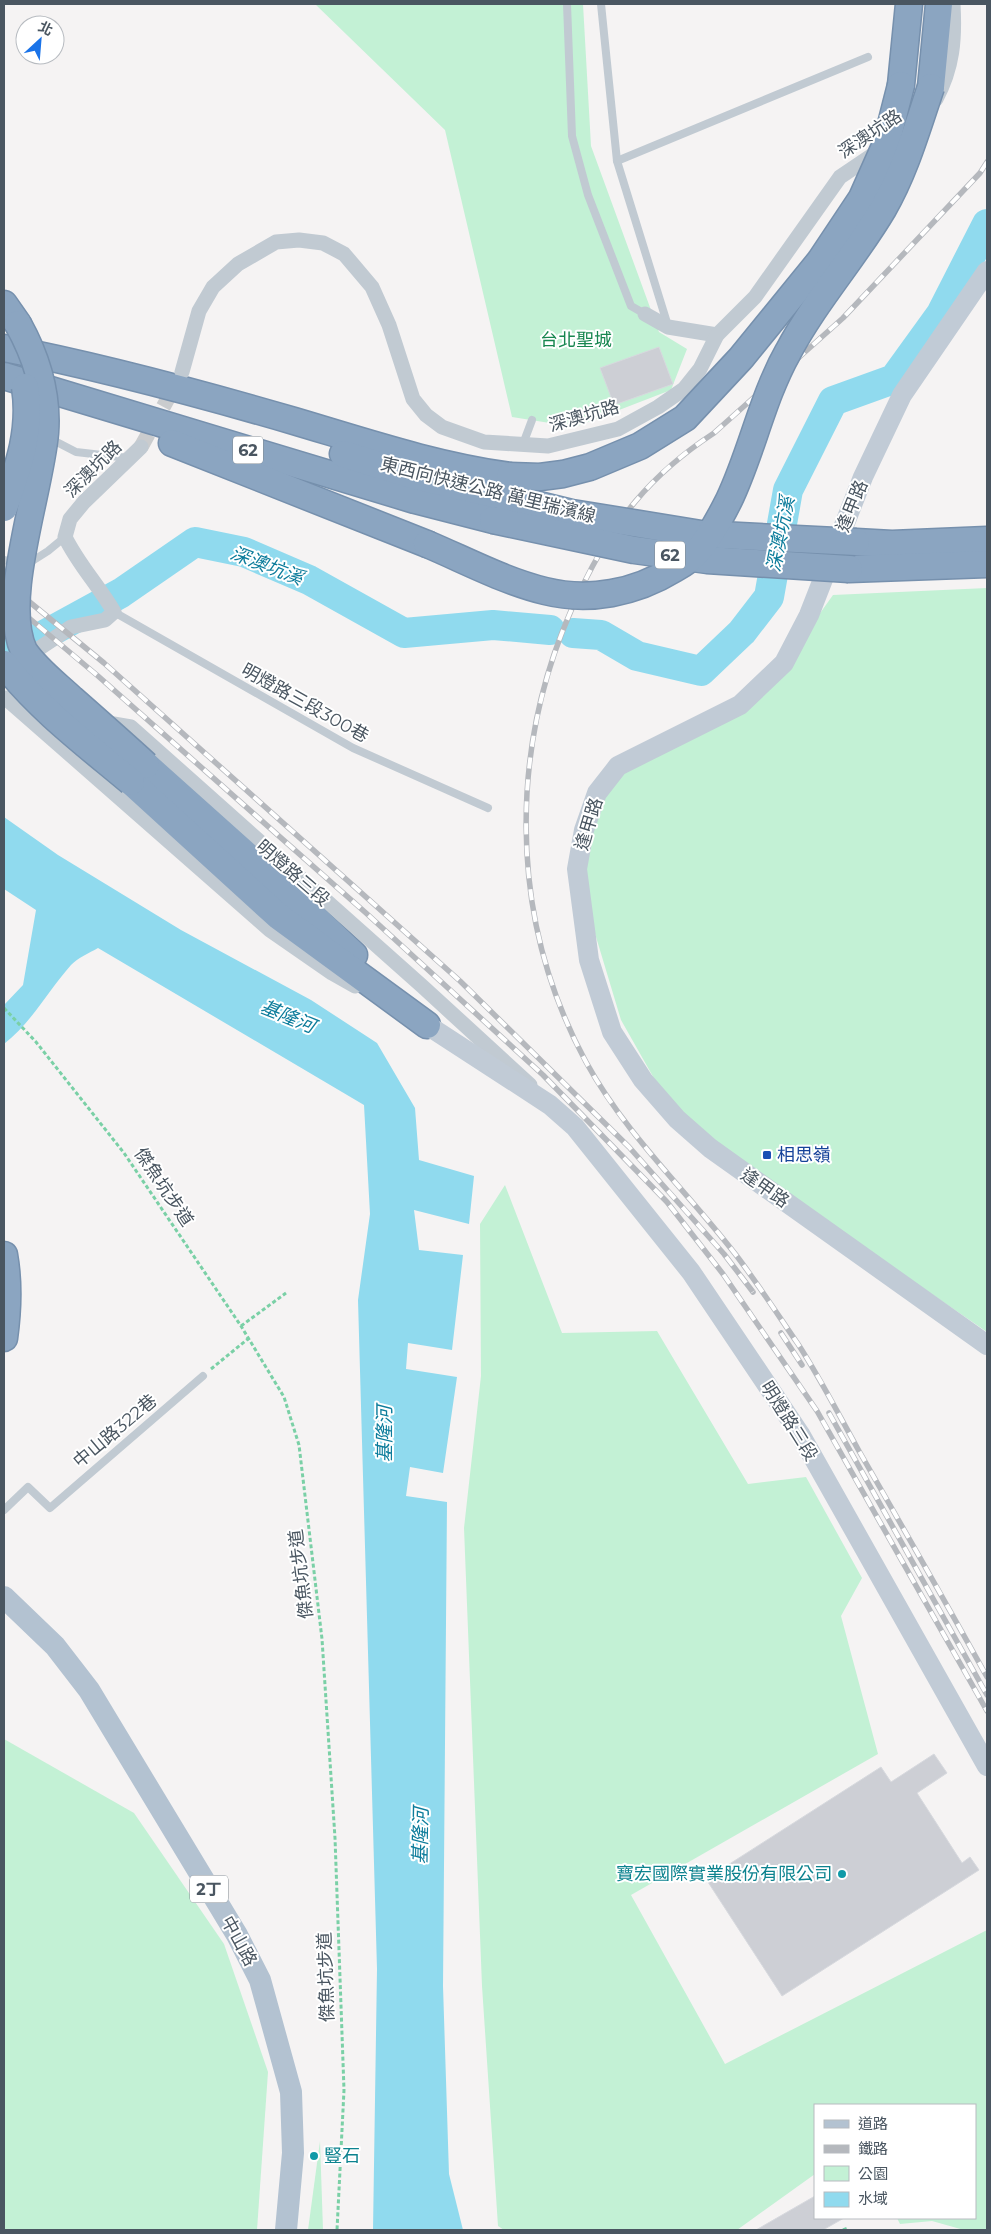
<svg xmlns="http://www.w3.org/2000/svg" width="991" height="2234" font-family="Montserrat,'Noto Sans TC',sans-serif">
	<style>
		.green { fill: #c3f1d5 }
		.water { fill: #90daee }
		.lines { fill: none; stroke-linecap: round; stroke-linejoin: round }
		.river { stroke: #90daee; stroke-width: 30 }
		.building { fill: #cdcfd5; stroke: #d7d9de }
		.street-tunnel { stroke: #caccce; stroke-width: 15; stroke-dasharray: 15 8; stroke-linecap: butt }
		.highway-casing { stroke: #7690ad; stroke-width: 29 }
		.path { stroke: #7ad0a6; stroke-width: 3; stroke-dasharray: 4 2.5; stroke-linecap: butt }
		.lane { stroke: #c1cad2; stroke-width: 8 }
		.street { stroke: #c1cad2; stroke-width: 15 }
		.secondary { stroke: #c1cbd6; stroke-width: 20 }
		.primary { stroke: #b3c2d1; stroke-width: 22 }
		.highway { stroke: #8ba5c1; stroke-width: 26 }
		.rail-casing { stroke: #b5b8bd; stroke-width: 5.5 }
		.rail { stroke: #fff; stroke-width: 4; stroke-dasharray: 11; stroke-linecap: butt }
		.highway-bridge-casing { stroke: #7690ad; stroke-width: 29; stroke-linecap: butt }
		.highway-bridge { stroke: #8ba5c1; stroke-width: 26 }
		.transit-dot { fill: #1a4fb4; stroke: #fff; stroke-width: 2 }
		.culture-dot { fill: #0f9aa8; stroke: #fff; stroke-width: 2 }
		.labels { text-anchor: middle; stroke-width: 4; stroke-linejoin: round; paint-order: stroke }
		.shield { fill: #fff; stroke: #808990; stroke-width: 1 }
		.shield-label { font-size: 16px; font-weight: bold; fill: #4a5661 }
		.street-label { font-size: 18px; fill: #4a5661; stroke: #fff }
		.park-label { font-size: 18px; fill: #17864f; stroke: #fff }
		.transit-label { font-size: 18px; fill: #164399; stroke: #fff; text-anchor: start }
		.culture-label { font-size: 18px; fill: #0d838f; stroke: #fff; text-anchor: end }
		.water-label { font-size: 19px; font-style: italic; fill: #0c7c9b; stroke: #fff }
	</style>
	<rect width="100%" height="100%" fill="#f5f3f3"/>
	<g class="green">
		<polygon points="315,4 583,4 591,146 659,332 687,349 671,390 575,427 512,417 445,130"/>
		<polygon points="987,588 987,1332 677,1119 621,1020 578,877 596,788 771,682 833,595"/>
		<polygon points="505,1185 562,1333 657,1331 748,1484 806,1477 862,1578 841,1616 878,1754 631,1895 725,2064 987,1930 987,2230 964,2230 932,2221 900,2224 897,2218 975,2218 975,2105 815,2105 815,2174 737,2230 504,2230 498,2226 482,1986 464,1528 481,1376 480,1224"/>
		<polygon points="4,1739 134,1813 224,1944 268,2072 257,2230 4,2230"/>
		<polygon points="320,2141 323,2230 308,2230"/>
	</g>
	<path class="water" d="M4,817L58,855L181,930L311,1000L377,1043L415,1108L419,1160L474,1176L469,1224L414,1210L419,1250L463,1255L452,1350L408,1343L406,1369L457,1377L443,1473L410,1467L406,1496L447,1502L443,1986L449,2174L463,2230H373L377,1969L358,1300L370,1214L364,1105L98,948C89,953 78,958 71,965C48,991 32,1022 4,1044V1005L23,985L36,910L4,889Z"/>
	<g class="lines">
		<g class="river">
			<polyline points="573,633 601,635 637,656 701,671 742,632 769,597 788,490 833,401 894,379 941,314 987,224"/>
			<polyline points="4,657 121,593 195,542 244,552 309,580 404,633 493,625 550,630"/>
		</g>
	</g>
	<g class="building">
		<polygon points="659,347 673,384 614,405 600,368"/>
		<polygon points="934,1754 947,1773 917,1793 962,1863 970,1857 979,1870 782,1996 706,1879 881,1767 891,1782"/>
		<polygon points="815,2196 815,2218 844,2218 823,2230 756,2230"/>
	</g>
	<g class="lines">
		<polyline class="street-tunnel" points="141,447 177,382"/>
		<defs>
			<g id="highway">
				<polyline points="901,85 909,4"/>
				<polyline points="931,87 939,4"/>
				<polyline points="4,304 18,324"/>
				<path d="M4,348C102,367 198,393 294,421C365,442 436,466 510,476"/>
				<polyline points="4,376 415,500 493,520"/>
				<polyline points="172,443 427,544"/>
				<polyline points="343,454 415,476 502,496"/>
				<polyline points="856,542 892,544 987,540"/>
				<polyline points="849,569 987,564"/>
				<polyline points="146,765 289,893 354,955"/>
				<polyline points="131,782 278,916 427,1025"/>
				<path d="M4,1255C9,1283 8,1309 4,1338"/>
			</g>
		</defs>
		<use href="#highway" class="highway-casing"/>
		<g class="path">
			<polyline points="4,1008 36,1042 124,1153 241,1326 284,1397 299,1445 322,1639 335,1838 344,2090 337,2230"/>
			<polyline points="241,1326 286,1293"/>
			<polyline points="211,1369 249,1338"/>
			<polyline points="843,2230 848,2228"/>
		</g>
		<g class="lane">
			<polyline points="567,4 572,136 588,195 631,306 645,314"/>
			<polyline points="601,4 617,161 668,326"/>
			<polyline points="617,161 868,57"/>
			<polyline points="49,438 76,452 128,458"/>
			<polyline points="523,444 532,420"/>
			<polyline points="4,560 26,565 48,551 65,537"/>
			<polyline points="114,612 353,748 488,808"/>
			<polyline points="4,1510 28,1487 50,1508 203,1376"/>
		</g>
		<g class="street">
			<path d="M936,99C953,67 955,39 953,4"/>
			<polyline points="645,314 668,327 717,335"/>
			<polyline points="182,372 199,311 213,287 238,264 276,242 299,240 323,243 344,254 372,287 389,325 413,399 426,415 442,427 484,442 548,446 618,429 658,407 684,389 700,369 717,335 755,297 840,177 880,150"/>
			<path d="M22,660L71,627L105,620L114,612C99,586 78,564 65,537L70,519L84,502L141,447"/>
			<polyline points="6,698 39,707"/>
			<polyline points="9,701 270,930 332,973 355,986"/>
			<polyline points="102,722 131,727 422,986 530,1085"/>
		</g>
		<g class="secondary">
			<polyline points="987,271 902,395 863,477 809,615 784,663 740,705 618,766 597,793 584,830 577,869 589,960 612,1032 643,1080 677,1119 710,1148 987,1345"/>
			<polyline points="427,1025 550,1105 575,1127 691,1272 800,1434 987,1766"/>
		</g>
		<polyline class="primary" points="4,1597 55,1646 89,1690 237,1935 260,1980 291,2092 293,2153 286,2230"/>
		<use href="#highway" class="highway"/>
		<defs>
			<g id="rail">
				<path d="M987,162L980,173L843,318L714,433C650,475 614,520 581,589C508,739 506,914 586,1062C626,1135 686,1190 736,1255C758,1284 778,1315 798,1344C820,1378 839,1415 859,1451C902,1526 945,1601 987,1677"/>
				<polyline points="4,581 104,663 460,981 629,1147 724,1254 753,1292"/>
				<polyline points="4,597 98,676 366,913 543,1075 667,1202 723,1274 817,1411 987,1711"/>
				<polyline points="781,1333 802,1365"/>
				<polyline points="829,1413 987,1695"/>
			</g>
		</defs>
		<use href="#rail" class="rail-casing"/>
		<use href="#rail" class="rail"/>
		<defs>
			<g id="highway-bridge">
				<path d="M18,324C37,358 48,394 45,433C40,492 0,600 24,651C37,670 56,684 72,699C97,721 122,743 146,765"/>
				<polyline points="510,476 540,477 563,474 590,467 640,446 685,418 741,358 820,261 862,198 886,144 901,85"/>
				<polyline points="502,496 572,513 701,534 856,542"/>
				<path d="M4,508C18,468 32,431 25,387"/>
				<polyline points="493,520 634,550 707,560 849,569"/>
				<path d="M427,544C465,560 504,581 545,591C589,602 635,593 674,569C681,565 691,559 697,552C710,537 720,518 729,500C752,452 762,398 788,352C815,301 854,258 883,209C905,171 917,128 931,87"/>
				<path d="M4,664C39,709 87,745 131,782"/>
			</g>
		</defs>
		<use href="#highway-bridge" class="highway-bridge-casing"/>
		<use href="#highway-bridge" class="highway-bridge"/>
	</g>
	<rect class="transit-dot" x="762" y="1150" width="10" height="10" rx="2.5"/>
	<g class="culture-dot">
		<circle cx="842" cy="1874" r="5"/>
		<circle cx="314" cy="2156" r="5"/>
	</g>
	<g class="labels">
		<g class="shield">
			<rect x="233" y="436.5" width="30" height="27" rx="4"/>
			<rect x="655" y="541.5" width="30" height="27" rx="4"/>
			<rect x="190" y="1875.5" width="38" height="27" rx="4"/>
		</g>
		<g class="shield-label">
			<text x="248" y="456">62</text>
			<text x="670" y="561">62</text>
			<text x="209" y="1895">2丁</text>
		</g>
		<g class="street-label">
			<text transform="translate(870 134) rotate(-34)" y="6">深澳坑路</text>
			<text transform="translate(584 416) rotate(-16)" y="6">深澳坑路</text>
			<text transform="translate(93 469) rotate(-45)" y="6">深澳坑路</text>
			<text transform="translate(488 490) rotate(14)" y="6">東西向快速公路 萬里瑞濱線</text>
			<text transform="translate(852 506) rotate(-68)" y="6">逢甲路</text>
			<text transform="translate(305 703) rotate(29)" y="6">明燈路三段300巷</text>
			<text transform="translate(589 824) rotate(-73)" y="6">逢甲路</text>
			<text transform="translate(293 873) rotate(41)" y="6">明燈路三段</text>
			<text transform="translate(164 1187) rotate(56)" y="6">傑魚坑步道</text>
			<text transform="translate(765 1188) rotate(35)" y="6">逢甲路</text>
			<text transform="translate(789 1421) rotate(58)" y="6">明燈路三段</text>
			<text transform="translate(115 1431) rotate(-40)" y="6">中山路322巷</text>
			<text transform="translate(301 1574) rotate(-97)" y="6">傑魚坑步道</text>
			<text transform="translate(239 1941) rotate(61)" y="6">中山路</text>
			<text transform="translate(326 1977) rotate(-92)" y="6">傑魚坑步道</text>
		</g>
		<g class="park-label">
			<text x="576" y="346">台北聖城</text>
		</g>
		<g class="transit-label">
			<text x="777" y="1161">相思嶺</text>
		</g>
		<g class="culture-label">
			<text x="832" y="1880">寶宏國際實業股份有限公司</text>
			<text x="324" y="2162" text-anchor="start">豎石</text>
		</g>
		<g class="water-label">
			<text transform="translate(780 534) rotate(-79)" y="7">深澳坑溪</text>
			<text transform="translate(267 565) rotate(21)" y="7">深澳坑溪</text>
			<text transform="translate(288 1016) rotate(22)" y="7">基隆河</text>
			<text transform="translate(384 1434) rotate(-90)" y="7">基隆河</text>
			<text transform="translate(420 1836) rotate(-89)" y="7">基隆河</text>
		</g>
	</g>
	<rect width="991" height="2234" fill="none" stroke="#4a5661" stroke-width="10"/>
	<rect x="814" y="2104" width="162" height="115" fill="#ffffff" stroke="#b7bbc0"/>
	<rect x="824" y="2120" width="25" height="8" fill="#b3c2d1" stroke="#b7bbc0"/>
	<text x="858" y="2129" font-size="15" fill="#4a5661">道路</text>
	<rect x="824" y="2145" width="25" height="8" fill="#b5b8bd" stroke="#b7bbc0"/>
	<text x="858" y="2154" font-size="15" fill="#4a5661">鐵路</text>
	<rect x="824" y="2166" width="25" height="15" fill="#c3f1d5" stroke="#b7bbc0"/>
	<text x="858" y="2179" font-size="15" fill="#4a5661">公園</text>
	<rect x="824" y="2192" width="25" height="15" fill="#90daee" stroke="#b7bbc0"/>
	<text x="858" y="2204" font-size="15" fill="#4a5661">水域</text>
	<g transform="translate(40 40) rotate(26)"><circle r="24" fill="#ffffff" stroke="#b7bbc0"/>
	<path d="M0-4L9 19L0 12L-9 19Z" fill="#1a73e8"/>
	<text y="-8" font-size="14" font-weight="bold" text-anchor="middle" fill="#4a5661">北</text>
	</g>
</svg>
